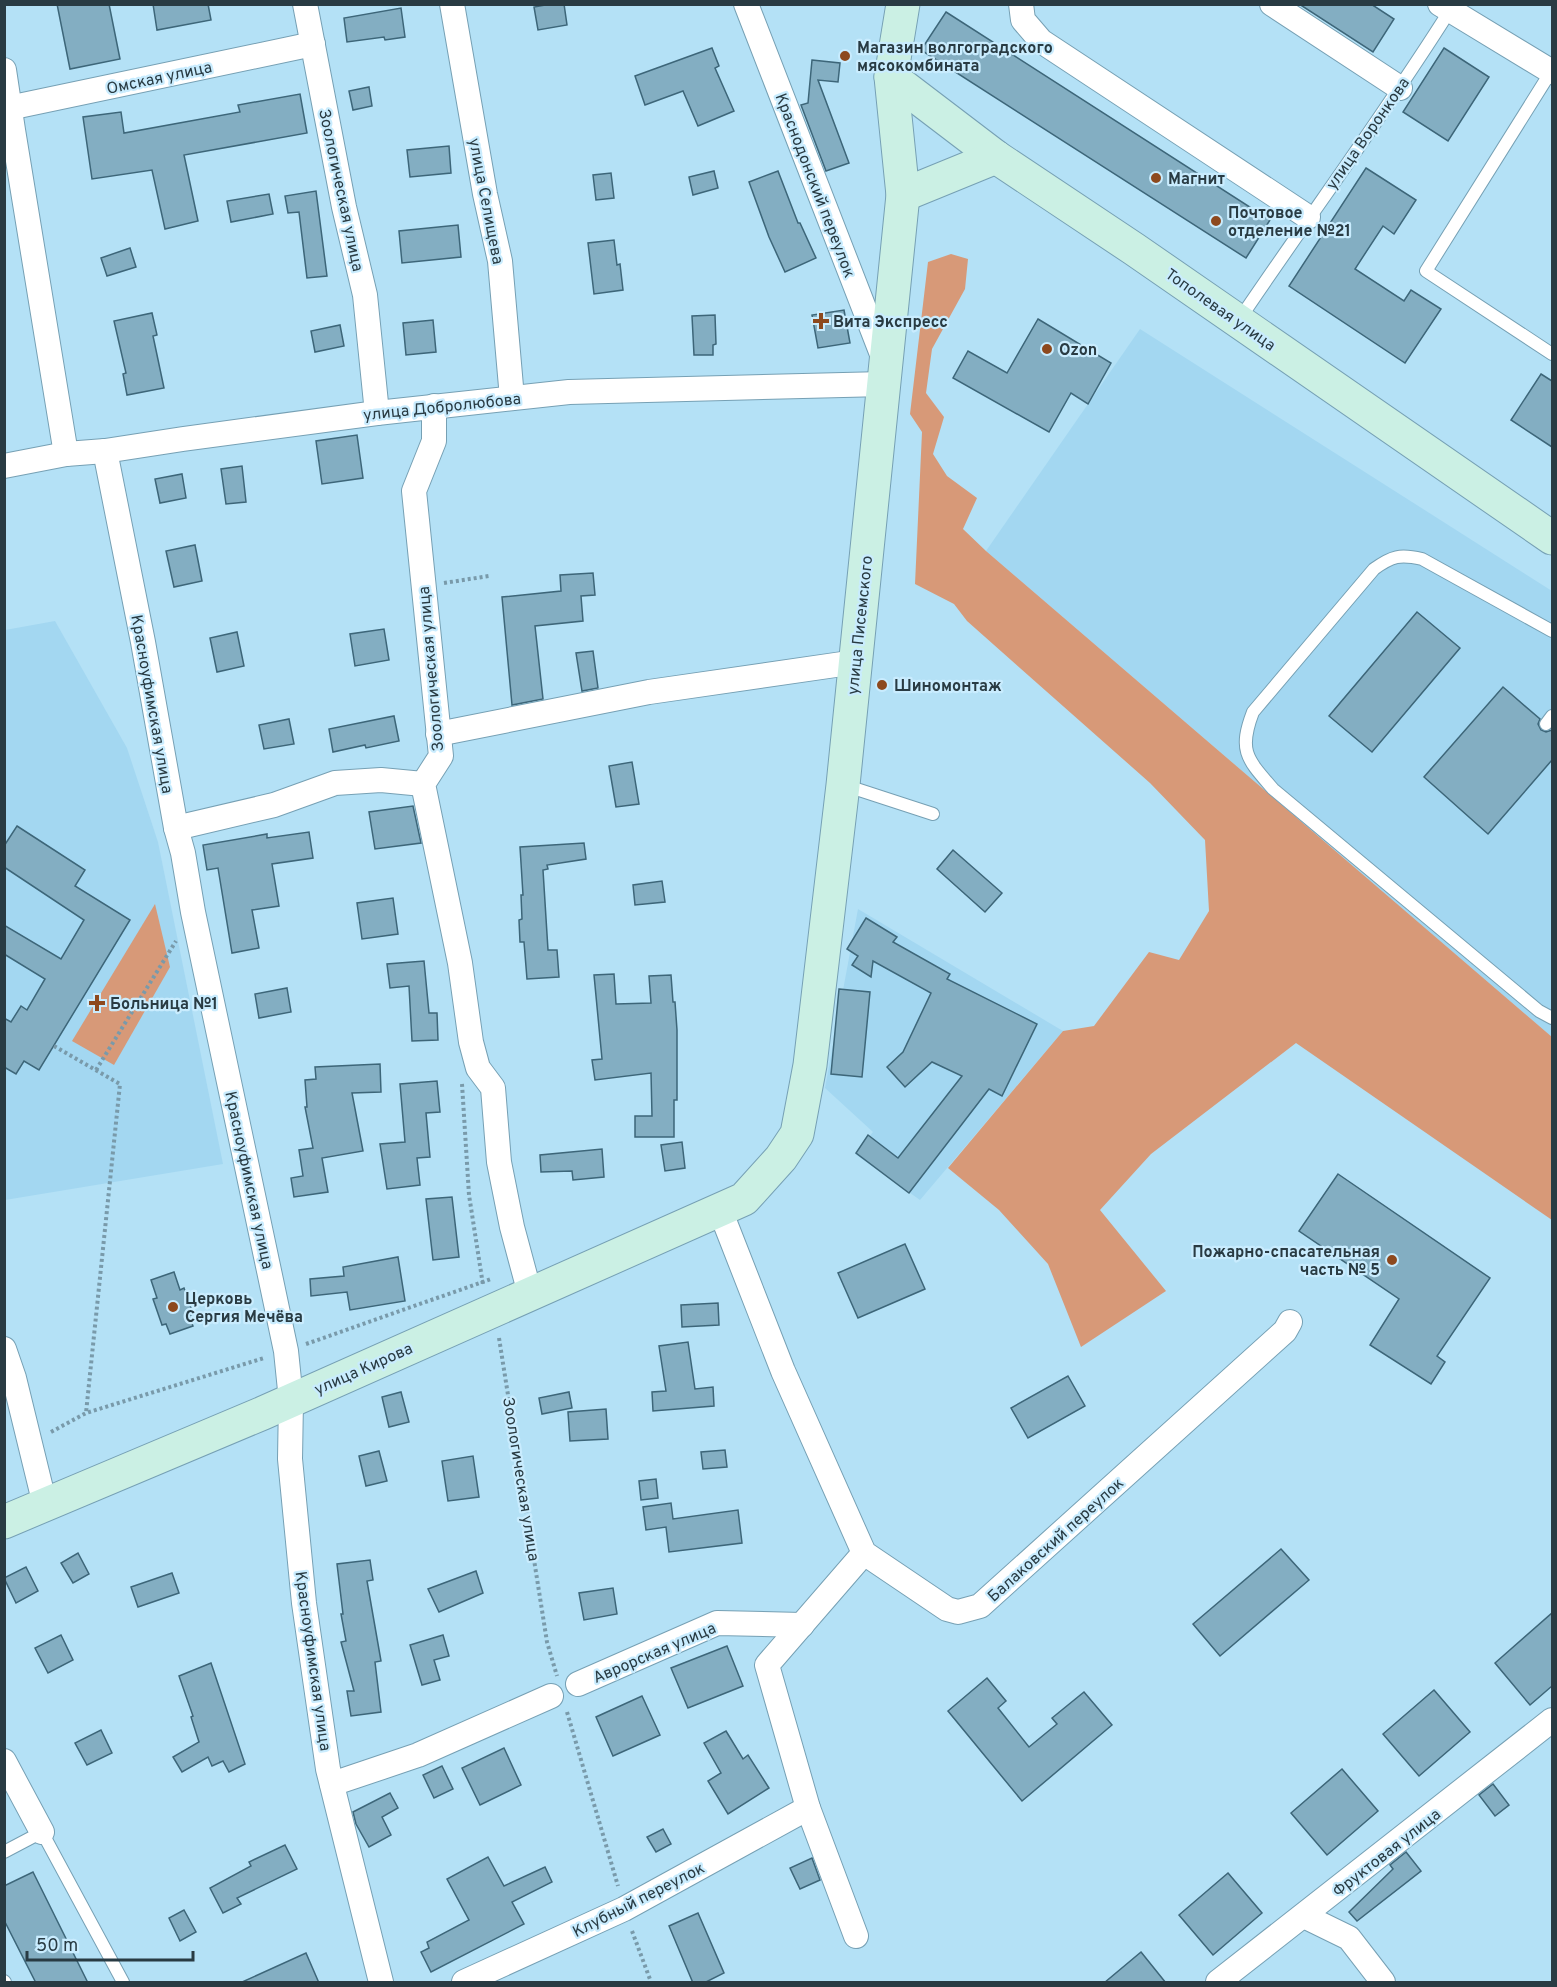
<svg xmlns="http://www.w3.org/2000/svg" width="1557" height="1987" font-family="Overpass,sans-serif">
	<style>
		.built { fill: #a3d7f1 }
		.green { fill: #d79978 }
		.building { fill: #83aec2; stroke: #3d6679; stroke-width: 1.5 }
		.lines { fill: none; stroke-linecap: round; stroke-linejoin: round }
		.lane-casing { stroke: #76a0b4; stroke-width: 14 }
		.street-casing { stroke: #76a0b4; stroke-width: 26 }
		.secondary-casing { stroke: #76a0b4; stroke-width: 35 }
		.path { stroke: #799aaa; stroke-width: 4; stroke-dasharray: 3 3; stroke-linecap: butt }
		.lane { stroke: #fff; stroke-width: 12 }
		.street { stroke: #fff; stroke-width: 24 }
		.secondary { stroke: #cbf0e4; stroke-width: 33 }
		.poi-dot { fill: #8d491e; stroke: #c9ecfe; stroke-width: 2 }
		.labels { text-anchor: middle; stroke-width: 4.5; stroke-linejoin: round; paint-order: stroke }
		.poi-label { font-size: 16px; font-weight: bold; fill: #293b43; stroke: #c9ecfe; text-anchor: start }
		.street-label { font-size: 16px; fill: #293b43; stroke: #c9ecfe }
	</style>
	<rect width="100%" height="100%" fill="#b4e1f6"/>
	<g class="built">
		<polygon points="1140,329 1552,591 1552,1037 986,551"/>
		<polygon points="55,621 127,748 158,842 223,1164 5,1200 5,630"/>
		<polygon points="858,909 1063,1031 920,1200 855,1154 873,1132 825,1088"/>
	</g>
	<g class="green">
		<polygon points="951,254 968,259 965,289 932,349 926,393 944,417 933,454 947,476 977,498 963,529 986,551 1552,1037 1552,1220 1296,1043 1151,1154 1100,1210 1166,1291 1081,1347 1048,1264 999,1210 948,1168 1063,1031 1094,1026 1149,952 1179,960 1209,911 1205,840 1150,783 967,621 954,604 915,584 922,432 910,414 928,262"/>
		<polygon points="155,904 170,967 114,1065 72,1041"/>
	</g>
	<g class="building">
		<polygon points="57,4 109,4 120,59 70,69"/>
		<polygon points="153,4 208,4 211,20 157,30"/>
		<polygon points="551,4 564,4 567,25 538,30 534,7"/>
		<polygon points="1299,4 1371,4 1394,19 1373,52"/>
		<polygon points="401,8 405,37 385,40 384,37 347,42 344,18"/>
		<polygon points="946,12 1270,220 1246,258 921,50"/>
		<polygon points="712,48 719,66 715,68 734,111 698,126 683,91 645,105 635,76"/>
		<polygon points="1444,48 1489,77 1448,141 1403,112"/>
		<polygon points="812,60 840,63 838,82 818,80 849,163 826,171 801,105 808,103"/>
		<polygon points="369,87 372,106 353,110 349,91"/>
		<polygon points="300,94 307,133 184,155 198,221 165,229 152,170 92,179 83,117 121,112 124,133 240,112 238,105"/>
		<polygon points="449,146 451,173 410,177 407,150"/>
		<polygon points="1366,168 1416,200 1394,234 1383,226 1355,269 1404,301 1411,290 1441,309 1405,363 1289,286"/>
		<polygon points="714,171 718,188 693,195 689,177"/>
		<polygon points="778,171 798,223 800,223 816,258 785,272 769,237 749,182"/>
		<polygon points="611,173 614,198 596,200 593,175"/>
		<polygon points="316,191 327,276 307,278 299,212 288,213 285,196"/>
		<polygon points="269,194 273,214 231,222 227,201"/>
		<polygon points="458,225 461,257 402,263 399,231"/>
		<polygon points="614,240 617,265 620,264 623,290 594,294 588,243"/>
		<polygon points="130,248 136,267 107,276 101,258"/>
		<polygon points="844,310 850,343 818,348 812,315"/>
		<polygon points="152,313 157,335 153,336 164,388 127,395 123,374 126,373 114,321"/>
		<polygon points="715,315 716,344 713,345 713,355 694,355 692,316"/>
		<polygon points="1038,319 1111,363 1088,404 1071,393 1049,432 953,378 968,351 1007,373"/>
		<polygon points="433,320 436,352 406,355 403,323"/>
		<polygon points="340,325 344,346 315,352 311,331"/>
		<polygon points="1541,374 1552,381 1552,447 1511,420"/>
		<polygon points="357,435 363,478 322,484 316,441"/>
		<polygon points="242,466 246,502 226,504 221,469"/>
		<polygon points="182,474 186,498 160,503 155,479"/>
		<polygon points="195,545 202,581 174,587 166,551"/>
		<polygon points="593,573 595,595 581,596 583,621 535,626 543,699 512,705 502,597 561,591 560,575"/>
		<polygon points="1417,612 1460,648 1372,752 1329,716"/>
		<polygon points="384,629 389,660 355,666 350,634"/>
		<polygon points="237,632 244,666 217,672 210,638"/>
		<polygon points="593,651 598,688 582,691 576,653"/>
		<polygon points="1503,687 1540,719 1538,724 1541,730 1546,732 1552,730 1552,760 1488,834 1424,777"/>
		<polygon points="394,716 399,741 366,748 365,745 333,752 329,729"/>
		<polygon points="289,719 294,744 264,749 259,725"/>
		<polygon points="632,762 639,804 616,807 609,766"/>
		<polygon points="413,806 421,843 375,849 369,812"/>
		<polygon points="17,826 85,870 75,886 130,920 39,1070 24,1061 16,1074 4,1067 4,1018 11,1022 21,1006 27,1010 45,979 4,954 4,925 61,959 84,920 4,867 4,846"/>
		<polygon points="309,832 313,858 272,864 279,906 252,910 259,948 232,953 218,868 207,870 203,845 267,834 267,838"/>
		<polygon points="584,843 586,859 547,865 548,869 543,870 548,950 557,950 559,977 527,979 524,942 520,942 519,920 522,919 521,895 523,895 520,847"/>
		<polygon points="953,850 1002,893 985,912 937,869"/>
		<polygon points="662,881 665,902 635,905 633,885"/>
		<polygon points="393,898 398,934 362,939 357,903"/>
		<polygon points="866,918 897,937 893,942 950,974 947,979 1037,1024 1002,1096 989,1089 909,1193 856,1153 868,1135 898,1158 962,1076 932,1062 905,1087 887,1067 903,1052 931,993 873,961 871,977 852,965 858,956 847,949"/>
		<polygon points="424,961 429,1013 437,1013 438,1040 412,1041 409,986 390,988 387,964"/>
		<polygon points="614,974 616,1004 651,1003 649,976 671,975 673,1002 675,1002 677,1030 677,1100 674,1100 674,1137 635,1137 635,1116 652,1116 651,1073 595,1080 592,1060 602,1059 594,975"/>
		<polygon points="287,988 291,1012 259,1018 255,994"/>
		<polygon points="839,989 870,992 862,1077 831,1074"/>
		<polygon points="380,1064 381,1092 352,1093 363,1151 322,1158 328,1192 294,1197 291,1178 303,1176 299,1150 313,1148 305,1107 307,1107 305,1080 316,1079 315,1067"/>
		<polygon points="437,1081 440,1112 426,1113 430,1157 417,1158 420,1185 387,1189 380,1144 405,1142 400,1084"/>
		<polygon points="682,1142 685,1168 665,1171 661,1145"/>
		<polygon points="602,1149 604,1177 573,1180 572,1171 541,1172 540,1155"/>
		<polygon points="1338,1174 1490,1278 1437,1356 1445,1362 1431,1384 1370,1345 1399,1299 1299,1231"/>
		<polygon points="452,1197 459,1257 433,1260 426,1199"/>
		<polygon points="905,1244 925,1289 858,1318 838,1273"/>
		<polygon points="398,1257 405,1301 350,1310 347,1292 311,1296 310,1279 344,1276 343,1267"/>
		<polygon points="174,1272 180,1290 184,1288 193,1314 189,1316 193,1326 170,1334 166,1324 162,1325 153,1299 157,1298 151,1280"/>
		<polygon points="718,1303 719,1325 682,1327 681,1305"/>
		<polygon points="688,1342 695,1389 713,1387 714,1406 653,1411 652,1392 666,1391 659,1346"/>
		<polygon points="1068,1376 1085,1406 1028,1438 1011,1408"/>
		<polygon points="401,1392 409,1422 389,1427 382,1397"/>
		<polygon points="569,1392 572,1408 542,1414 539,1398"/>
		<polygon points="606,1409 608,1439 570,1441 568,1412"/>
		<polygon points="725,1450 727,1467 703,1469 701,1452"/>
		<polygon points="379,1451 387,1481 366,1486 359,1456"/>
		<polygon points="473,1456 479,1497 448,1501 442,1461"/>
		<polygon points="656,1479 658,1498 641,1500 639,1481"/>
		<polygon points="671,1503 673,1519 738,1510 742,1543 669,1552 666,1527 646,1530 643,1507"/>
		<polygon points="1281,1549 1309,1580 1220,1656 1193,1624"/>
		<polygon points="78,1553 89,1574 73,1583 61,1563"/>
		<polygon points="370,1560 373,1580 367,1581 381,1661 375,1662 381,1712 351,1716 347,1691 354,1691 341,1642 346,1641 341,1614 343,1614 337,1564"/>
		<polygon points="26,1567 38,1591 16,1603 4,1578"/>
		<polygon points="476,1571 483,1593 439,1612 428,1589"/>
		<polygon points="172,1573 179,1593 138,1607 131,1587"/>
		<polygon points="613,1588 617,1614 584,1620 579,1593"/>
		<polygon points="1552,1613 1552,1686 1530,1705 1495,1663"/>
		<polygon points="61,1635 73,1660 48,1673 35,1648"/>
		<polygon points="443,1635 449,1656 434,1660 440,1680 422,1685 410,1645"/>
		<polygon points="727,1646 743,1686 688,1708 671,1668"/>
		<polygon points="211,1663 245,1764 229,1772 223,1761 212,1766 208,1757 182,1772 173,1757 199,1742 191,1717 193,1716 179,1676"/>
		<polygon points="987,1678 1006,1701 998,1708 1029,1747 1057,1724 1052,1718 1084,1692 1112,1725 1022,1801 948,1711"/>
		<polygon points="1434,1690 1470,1732 1419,1776 1383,1734"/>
		<polygon points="642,1696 660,1735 613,1756 596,1717"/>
		<polygon points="101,1730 112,1753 87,1765 75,1743"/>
		<polygon points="726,1731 743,1759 748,1755 769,1788 728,1814 708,1781 721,1773 704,1743"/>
		<polygon points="504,1748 521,1785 480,1805 462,1768"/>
		<polygon points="442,1766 453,1789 434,1798 423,1775"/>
		<polygon points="1342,1769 1378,1811 1327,1855 1291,1813"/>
		<polygon points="1493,1784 1509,1805 1495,1816 1479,1795"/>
		<polygon points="390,1793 398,1808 382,1817 391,1835 369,1847 356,1824 353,1812"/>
		<polygon points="663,1829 671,1844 656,1852 647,1837"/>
		<polygon points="285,1845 297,1869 237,1898 241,1904 223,1913 210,1888 251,1866 249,1862"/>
		<polygon points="1406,1852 1421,1871 1357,1921 1349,1912 1393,1869 1390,1865"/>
		<polygon points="488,1857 504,1886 545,1867 552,1882 512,1902 524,1924 431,1972 421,1952 429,1948 427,1942 469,1920 447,1879"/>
		<polygon points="812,1858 820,1880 800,1889 790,1868"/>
		<polygon points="33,1872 88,1983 36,1983 4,1920 4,1886"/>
		<polygon points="1228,1873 1262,1913 1213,1955 1179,1915"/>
		<polygon points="184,1910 196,1932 180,1941 169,1918"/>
		<polygon points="698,1913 724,1973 704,1983 693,1983 669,1926"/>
		<polygon points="1141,1952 1166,1983 1104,1983"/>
		<polygon points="306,1953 319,1983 240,1983"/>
	</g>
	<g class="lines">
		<defs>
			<g id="lane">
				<polyline points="1552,70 1426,271 1552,354"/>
				<path d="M1239,320C1310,215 1385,114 1452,7"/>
				<path d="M1552,631L1422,559C1400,554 1392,556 1374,569L1253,712C1238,751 1247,759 1273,789L1539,1011L1552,1018"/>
				<polyline points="1546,724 1552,716"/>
				<polyline points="844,785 933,814"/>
				<polyline points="4,1852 42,1832 123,1982"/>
				<polyline points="4,1981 5,1982"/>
			</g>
			<g id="street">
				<polyline points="305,4 344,207 365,295 377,413"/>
				<polyline points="452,4 485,194 500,261 512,398"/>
				<polyline points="746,4 885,362"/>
				<polyline points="1021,4 1023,20 1041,41 1308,217"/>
				<polyline points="1272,4 1400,88"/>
				<polyline points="1440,4 1552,72"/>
				<polyline points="4,70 13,130 66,454"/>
				<polyline points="4,109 313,44"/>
				<polyline points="434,406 434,441 414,491 441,756 423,784 460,963 471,1042 478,1068 493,1088 499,1162 512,1227 530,1294"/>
				<polyline points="105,451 143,642 176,828 183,853 193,912 286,1351 291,1400 290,1459 304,1603 328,1769 381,1982"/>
				<polyline points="4,466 66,454 105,451 183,439 377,413 569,392 884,384"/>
				<polyline points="438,734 649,692 856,662"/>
				<polyline points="176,828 274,805 335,783 381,780 423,784"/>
				<polyline points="720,1210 783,1371 864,1553 947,1609 958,1612 980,1606 1285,1331 1290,1322"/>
				<polyline points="4,1349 14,1378 45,1505"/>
				<polyline points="578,1684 717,1623 802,1625"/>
				<polyline points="4,1761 42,1832"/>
				<polyline points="332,1784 418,1755 551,1696"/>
				<polyline points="1304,1916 1349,1938 1383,1982"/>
				<polyline points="856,1936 808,1808 767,1665 864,1553"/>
				<polyline points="464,1982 624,1909 808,1808"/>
				<polyline points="1218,1982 1552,1720"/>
			</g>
			<g id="secondary">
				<polyline points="891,77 996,157 1134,249 1552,538"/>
				<polyline points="903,195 996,157"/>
				<polyline points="4,1522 263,1413 744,1199 781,1158 797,1134 810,1065 843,785 903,195 891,77 903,4"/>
			</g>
		</defs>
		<use href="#lane" class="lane-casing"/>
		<use href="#street" class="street-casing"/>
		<use href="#secondary" class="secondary-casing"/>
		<g class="path">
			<polyline points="444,583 489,576"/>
			<polyline points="54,1046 120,1084 86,1413"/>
			<polyline points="96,1070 176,941"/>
			<polyline points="462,1084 469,1195 483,1285"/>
			<polyline points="499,1338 547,1642 557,1676"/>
			<polyline points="306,1344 491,1279"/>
			<polyline points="51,1432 86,1413 264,1358"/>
			<polyline points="567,1712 618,1886"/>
			<polyline points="632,1931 651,1982"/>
		</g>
		<use href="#lane" class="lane"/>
		<use href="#street" class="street"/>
		<use href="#secondary" class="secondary"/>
	</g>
	<g class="poi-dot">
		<circle cx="845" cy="56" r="6"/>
		<circle cx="1156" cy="178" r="6"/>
		<circle cx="1216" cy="221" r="6"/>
		<path d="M818 312h6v6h6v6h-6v6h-6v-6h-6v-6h6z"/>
		<circle cx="1047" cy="349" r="6"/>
		<circle cx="882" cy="685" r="6"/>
		<path d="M94 994h6v6h6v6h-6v6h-6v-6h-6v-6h6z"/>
		<circle cx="1392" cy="1260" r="6"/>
		<circle cx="173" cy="1307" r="6"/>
	</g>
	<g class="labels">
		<g class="poi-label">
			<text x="857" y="53">Магазин волгоградского<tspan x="857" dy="18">мясокомбината</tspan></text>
			<text x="1168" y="184">Магнит</text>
			<text x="1228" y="218">Почтовое<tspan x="1228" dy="18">отделение №21</tspan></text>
			<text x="833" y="327">Вита Экспресс</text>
			<text x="1059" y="355">Ozon</text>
			<text x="894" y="691">Шиномонтаж</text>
			<text x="110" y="1009">Больница №1</text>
			<text x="1380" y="1257" text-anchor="end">Пожарно-спасательная<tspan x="1380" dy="18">часть № 5</tspan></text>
			<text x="185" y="1304">Церковь<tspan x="185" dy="18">Сергия Мечёва</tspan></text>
		</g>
		<g class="street-label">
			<text transform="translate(159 77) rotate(-12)" y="6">Омская улица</text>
			<text transform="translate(1367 133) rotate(-55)" y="6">улица Воронкова</text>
			<text transform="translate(816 185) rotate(69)" y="6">Краснодонский переулок</text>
			<text transform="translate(342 190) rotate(78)" y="6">Зоологическая улица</text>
			<text transform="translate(487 201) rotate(79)" y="6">улица Селищева</text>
			<text transform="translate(1221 309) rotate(35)" y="6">Тополевая улица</text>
			<text transform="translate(442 406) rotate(-6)" y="6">улица Добролюбова</text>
			<text transform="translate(859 625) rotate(-84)" y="6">улица Писемского</text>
			<text transform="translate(430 669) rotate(-95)" y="6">Зоологическая улица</text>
			<text transform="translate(153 704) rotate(80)" y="6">Красноуфимская улица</text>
			<text transform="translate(250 1180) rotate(78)" y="6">Красноуфимская улица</text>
			<text transform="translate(363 1368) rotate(-24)" y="6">улица Кирова</text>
			<text transform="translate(522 1479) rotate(81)" y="6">Зоологическая улица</text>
			<text transform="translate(1055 1539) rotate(-42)" y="6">Балаковский переулок</text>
			<text transform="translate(654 1652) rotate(-23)" y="6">Аврорская улица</text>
			<text transform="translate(314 1661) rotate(82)" y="6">Красноуфимская улица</text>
			<text transform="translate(1386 1852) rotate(-38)" y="6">Фруктовая улица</text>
			<text transform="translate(638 1899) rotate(-27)" y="6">Клубный переулок</text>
		</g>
	</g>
	<rect width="1557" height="1987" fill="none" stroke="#293b43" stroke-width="12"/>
	<path d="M27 1951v9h166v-9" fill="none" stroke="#293b43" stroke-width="3"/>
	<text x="36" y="1951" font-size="18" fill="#293b43" stroke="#c9ecfe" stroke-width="4.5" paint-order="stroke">50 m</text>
</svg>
